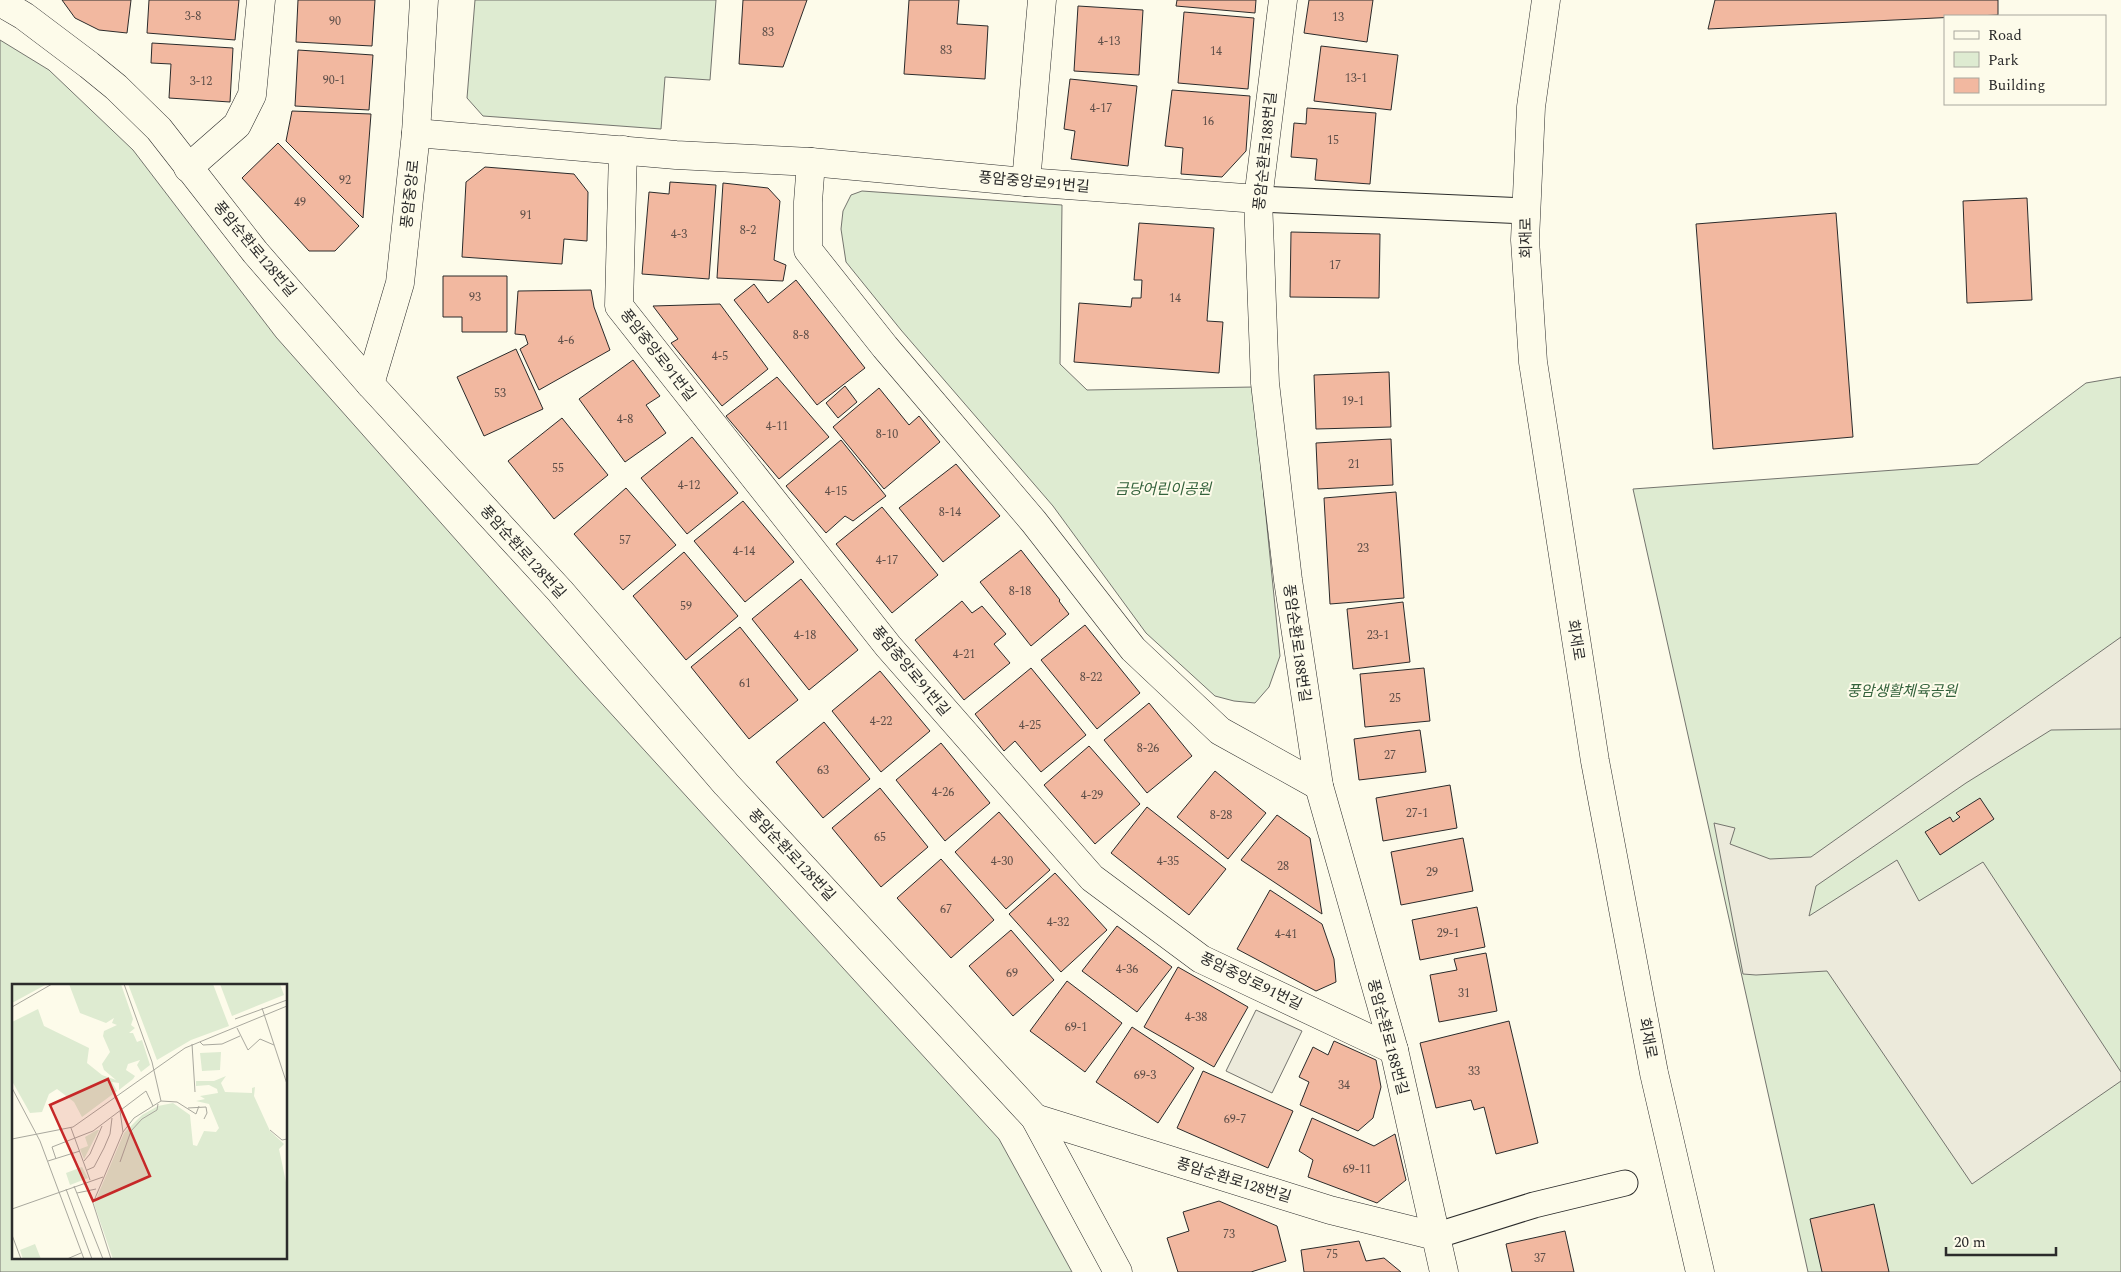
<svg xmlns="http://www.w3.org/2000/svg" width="2121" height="1272" font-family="Spectral,'Noto Sans KR',serif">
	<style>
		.green { fill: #deebd1; stroke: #74746e; fill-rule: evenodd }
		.parking { fill: #eceadb; stroke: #74746e }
		.building { fill: #f2b8a0; stroke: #2b2b2b }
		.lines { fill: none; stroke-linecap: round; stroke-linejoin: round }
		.pedestrian-casing { stroke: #2b2b2b; stroke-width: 27 }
		.minor-casing { stroke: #2b2b2b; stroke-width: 29 }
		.secondary-casing { stroke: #2b2b2b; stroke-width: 29 }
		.pedestrian { stroke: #fdfbea; stroke-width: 25 }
		.minor { stroke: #fdfbea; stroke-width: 28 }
		.secondary { stroke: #fdfbea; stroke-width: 28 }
		.labels { text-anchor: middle; stroke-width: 4; stroke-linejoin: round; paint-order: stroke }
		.number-label { font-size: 12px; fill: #5d4e48 }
		.street-label { font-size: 15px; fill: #2b2b2b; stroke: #fdfbea }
		.park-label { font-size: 15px; font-style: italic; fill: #34623c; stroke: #fdfbea }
		.inset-road { fill: none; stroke: #a9a89e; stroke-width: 1 }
		.view { fill: #c62828; fill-opacity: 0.15; stroke: #c62828; stroke-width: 2.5 }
		.inset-edge { fill: none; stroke: #2b2b2b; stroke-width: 2.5 }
	</style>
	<rect width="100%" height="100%" fill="#fdfbea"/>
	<g class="green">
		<polygon points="475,0 716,0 710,80 665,77 661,129 483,116 467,98"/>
		<path d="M0,40L49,70L133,150L276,337L583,683L999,1139L1072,1272H0ZM14,986H286V1258H14Z"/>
		<polygon points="862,191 1062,205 1060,364 1087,390 1253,387 1280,656 1269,687 1255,703 1234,701 1215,696 1146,633 1053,506 901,330 846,262 841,229 843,211 851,195"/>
		<polygon points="2121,377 2121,1272 1808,1272 1633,489 1978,464 2086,383"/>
	</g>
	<g class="parking">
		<polygon points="2121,637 2121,729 2051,730 1966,783 1816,886 1809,916 1897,860 1919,901 1983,862 2121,1072 2121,1081 1972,1184 1827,971 1756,975 1743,974 1714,823 1735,828 1730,844 1770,859 1811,857"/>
		<polygon points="1256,1010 1302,1031 1272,1093 1226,1071"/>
	</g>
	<g class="building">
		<polygon points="62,0 131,0 127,33 99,30 75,18"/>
		<polygon points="149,0 239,0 235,40 147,33"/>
		<polygon points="298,0 375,0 372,46 296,42"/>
		<polygon points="743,0 807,0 783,67 739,64"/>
		<polygon points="909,0 959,0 957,24 988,26 985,79 904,74"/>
		<polygon points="1177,0 1256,0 1255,13 1176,6"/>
		<polygon points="1309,0 1373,0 1367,42 1304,33"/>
		<polygon points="1715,0 1998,0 1998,15 1708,29"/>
		<polygon points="1078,6 1143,10 1139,75 1074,71"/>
		<polygon points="1184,12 1254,18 1248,89 1178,83"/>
		<polygon points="152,43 233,48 230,102 169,98 171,64 151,63"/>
		<polygon points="1321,46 1398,55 1391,110 1314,101"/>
		<polygon points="298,50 373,55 369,110 295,106"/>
		<polygon points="1070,79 1137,86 1128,166 1071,159 1075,131 1064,129"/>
		<polygon points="1172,90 1250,96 1246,151 1222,177 1181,174 1183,148 1165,146"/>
		<polygon points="1307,108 1376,113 1370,184 1315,180 1317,159 1291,157 1294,123 1306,124"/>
		<polygon points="292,111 371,114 363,218 286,141"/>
		<polygon points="278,143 359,226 335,251 309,251 242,178"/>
		<polygon points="485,167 574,174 588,192 587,241 564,239 562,264 462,257 466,182"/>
		<polygon points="670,182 716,185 709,279 642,274 649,192 669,194"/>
		<polygon points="723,183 768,188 780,201 774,260 786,265 783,281 717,278"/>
		<polygon points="2027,198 2032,300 1967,303 1963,201"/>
		<polygon points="1836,213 1853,437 1713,449 1696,224"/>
		<polygon points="1139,223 1214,228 1207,321 1223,322 1219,373 1074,362 1079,303 1131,307 1132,298 1141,298 1142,280 1134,280"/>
		<polygon points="1291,232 1380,234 1379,298 1290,297"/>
		<polygon points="443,276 507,276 507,332 462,332 462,317 443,317"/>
		<polygon points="796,280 865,368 817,405 734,300 754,284 768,303"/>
		<polygon points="591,290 594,307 610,350 539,390 520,349 528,344 525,335 515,334 518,291"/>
		<polygon points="720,304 768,369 722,406 671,343 678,339 653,306"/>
		<polygon points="516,349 543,409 484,436 457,377"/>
		<polygon points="633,360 660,396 646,405 666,433 625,462 579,399"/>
		<polygon points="1389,372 1391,427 1316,429 1314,375"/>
		<polygon points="777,377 829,437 779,479 726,416"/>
		<polygon points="845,386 857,402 838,418 826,403"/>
		<polygon points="879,388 909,425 919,416 940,442 884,489 833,427"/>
		<polygon points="562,418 608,475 554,519 508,461"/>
		<polygon points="692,437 738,493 687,534 641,478"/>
		<polygon points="1391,439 1393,485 1318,489 1316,443"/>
		<polygon points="841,440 886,496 853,521 845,516 826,533 786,486"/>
		<polygon points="956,464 1000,516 943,562 899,508"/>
		<polygon points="626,488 676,545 623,590 574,534"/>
		<polygon points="1396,492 1404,598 1330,604 1324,498"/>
		<polygon points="743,501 794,562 745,602 694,541"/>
		<polygon points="882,507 938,575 892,613 836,544"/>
		<polygon points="1021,550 1060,600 1059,601 1069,614 1031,646 980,582"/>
		<polygon points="684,552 738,616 686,660 633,596"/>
		<polygon points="801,579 858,650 809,690 752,619"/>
		<polygon points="962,601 972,613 982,606 1006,634 994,644 1010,663 964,700 915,640"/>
		<polygon points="1403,602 1410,662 1353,669 1347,609"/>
		<polygon points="1085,625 1140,693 1097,729 1041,660"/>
		<polygon points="740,627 798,700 749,739 691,667"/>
		<polygon points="1031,668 1086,735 1041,772 1015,741 1004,751 975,714"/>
		<polygon points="1424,668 1430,721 1365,727 1360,674"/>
		<polygon points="880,671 930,731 881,772 832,711"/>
		<polygon points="1149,703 1192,756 1147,793 1104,740"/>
		<polygon points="824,722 870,779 823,818 776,762"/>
		<polygon points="1420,730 1426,772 1359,780 1354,739"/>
		<polygon points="941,743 990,803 945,841 896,780"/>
		<polygon points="1089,746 1140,804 1095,844 1044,785"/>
		<polygon points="1215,771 1266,813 1228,859 1177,817"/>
		<polygon points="1450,785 1457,828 1383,841 1376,798"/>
		<polygon points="880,788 928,847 881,887 832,828"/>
		<polygon points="1980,798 1994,819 1940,855 1925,832 1950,817 1953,822 1960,817 1956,813"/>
		<polygon points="1147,807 1226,869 1189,915 1111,853"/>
		<polygon points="999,812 1050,870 1006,909 955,852"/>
		<polygon points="1277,815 1310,838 1322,914 1241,860"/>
		<polygon points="1463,838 1473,891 1401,905 1391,852"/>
		<polygon points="941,859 994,920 951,958 897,898"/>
		<polygon points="1055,873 1107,930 1061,972 1009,914"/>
		<polygon points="1270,890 1322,924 1334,959 1336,982 1316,991 1237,949"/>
		<polygon points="1477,907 1485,947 1420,960 1412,920"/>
		<polygon points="1117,926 1172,967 1137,1012 1082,971"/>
		<polygon points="1011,930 1054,980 1013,1016 969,966"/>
		<polygon points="1486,953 1497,1011 1439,1022 1430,975 1457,970 1454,959"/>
		<polygon points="1178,967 1248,1007 1214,1067 1144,1027"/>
		<polygon points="1067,981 1122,1023 1085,1072 1030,1031"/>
		<polygon points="1509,1021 1538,1143 1496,1154 1484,1107 1474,1110 1471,1100 1436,1108 1420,1043"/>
		<polygon points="1132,1027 1194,1068 1158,1123 1096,1082"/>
		<polygon points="1334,1041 1376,1060 1381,1087 1373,1118 1358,1131 1300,1105 1309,1082 1299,1077 1313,1047 1328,1055"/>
		<polygon points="1203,1071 1293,1111 1268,1168 1177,1128"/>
		<polygon points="1312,1118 1374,1146 1395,1134 1406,1180 1377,1203 1308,1177 1313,1160 1299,1151"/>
		<polygon points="1219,1201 1277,1226 1286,1261 1251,1272 1178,1272 1167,1238 1189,1231 1183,1212"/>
		<polygon points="1874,1204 1889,1272 1822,1272 1810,1219"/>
		<polygon points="1565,1231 1574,1272 1512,1272 1506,1244"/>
		<polygon points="1359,1241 1366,1261 1384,1258 1401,1272 1304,1272 1301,1250"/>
	</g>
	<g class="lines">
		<defs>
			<g id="pedestrian">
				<polyline points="1258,199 1526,211"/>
				<polyline points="1435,1236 1534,1205 1625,1183"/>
			</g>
			<g id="minor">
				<polyline points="1283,0 1258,199 1265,383 1288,580 1319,786 1394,1050 1444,1272"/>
				<polyline points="0,2 24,16 89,65 116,87 159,129 255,252 370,384 560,591 726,784 1035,1118 1118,1272"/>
				<polyline points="416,133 676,155 811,162 1026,182 1258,199"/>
				<polyline points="623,150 619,306 888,646 1092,878 1201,959 1394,1050"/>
				<polyline points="811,162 808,202 808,250 885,347 1034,522 1133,649 1220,731 1319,786"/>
				<polyline points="188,168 237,125 252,95 261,0"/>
				<polyline points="1026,182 1042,0"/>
				<polyline points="370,384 400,283 416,133 424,0"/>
				<polyline points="1035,1118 1330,1210 1435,1236"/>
			</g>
			<polyline id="secondary" points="1546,0 1531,107 1525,240 1533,362 1595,761 1654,1073 1700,1272"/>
		</defs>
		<use href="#pedestrian" class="pedestrian-casing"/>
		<use href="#minor" class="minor-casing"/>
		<use href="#secondary" class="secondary-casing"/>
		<use href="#pedestrian" class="pedestrian"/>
		<use href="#minor" class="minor"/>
		<use href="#secondary" class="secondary"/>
	</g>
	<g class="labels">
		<g class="number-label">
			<text x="193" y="20">3-8</text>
			<text x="1338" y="21">13</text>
			<text x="335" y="25">90</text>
			<text x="768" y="36">83</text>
			<text x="1109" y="45">4-13</text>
			<text x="946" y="54">83</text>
			<text x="1216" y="55">14</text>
			<text x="1356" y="82">13-1</text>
			<text x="334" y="84">90-1</text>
			<text x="201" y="85">3-12</text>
			<text x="1101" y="112">4-17</text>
			<text x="1208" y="125">16</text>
			<text x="1333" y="144">15</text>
			<text x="345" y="184">92</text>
			<text x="300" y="206">49</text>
			<text x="526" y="219">91</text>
			<text x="748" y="234">8-2</text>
			<text x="679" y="238">4-3</text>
			<text x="1335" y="269">17</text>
			<text x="475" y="301">93</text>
			<text x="1175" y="302">14</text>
			<text x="801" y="339">8-8</text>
			<text x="566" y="344">4-6</text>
			<text x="720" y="360">4-5</text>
			<text x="500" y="397">53</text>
			<text x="1353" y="405">19-1</text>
			<text x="625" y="423">4-8</text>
			<text x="777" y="430">4-11</text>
			<text x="887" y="438">8-10</text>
			<text x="1354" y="468">21</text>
			<text x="558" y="472">55</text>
			<text x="689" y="489">4-12</text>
			<text x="836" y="495">4-15</text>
			<text x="950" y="516">8-14</text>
			<text x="625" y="544">57</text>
			<text x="1363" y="552">23</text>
			<text x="744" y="555">4-14</text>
			<text x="887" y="564">4-17</text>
			<text x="1020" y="595">8-18</text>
			<text x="686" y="610">59</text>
			<text x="805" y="639">4-18</text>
			<text x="1378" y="639">23-1</text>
			<text x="964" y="658">4-21</text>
			<text x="1091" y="681">8-22</text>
			<text x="745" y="687">61</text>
			<text x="1395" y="702">25</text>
			<text x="881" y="725">4-22</text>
			<text x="1030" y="729">4-25</text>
			<text x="1148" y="752">8-26</text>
			<text x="1390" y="759">27</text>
			<text x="823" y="774">63</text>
			<text x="943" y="796">4-26</text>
			<text x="1092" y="799">4-29</text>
			<text x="1417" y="817">27-1</text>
			<text x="1221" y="819">8-28</text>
			<text x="880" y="841">65</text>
			<text x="1002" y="865">4-30</text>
			<text x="1168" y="865">4-35</text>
			<text x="1283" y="870">28</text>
			<text x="1432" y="876">29</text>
			<text x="946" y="913">67</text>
			<text x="1058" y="926">4-32</text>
			<text x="1448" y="937">29-1</text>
			<text x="1286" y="938">4-41</text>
			<text x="1127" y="973">4-36</text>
			<text x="1012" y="977">69</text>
			<text x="1464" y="997">31</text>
			<text x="1196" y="1021">4-38</text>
			<text x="1076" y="1031">69-1</text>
			<text x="1474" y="1075">33</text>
			<text x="1145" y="1079">69-3</text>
			<text x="1344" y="1089">34</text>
			<text x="1235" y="1123">69-7</text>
			<text x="1357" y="1173">69-11</text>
			<text x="1229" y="1238">73</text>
			<text x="1332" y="1258">75</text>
			<text x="1540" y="1262">37</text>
		</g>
		<g class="street-label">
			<text transform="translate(1265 151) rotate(-84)" y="5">풍암순환로188번길</text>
			<text transform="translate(1034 182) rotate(5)" y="5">풍암중앙로91번길</text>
			<text transform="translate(410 194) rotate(-84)" y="5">풍암중앙로</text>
			<text transform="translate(1526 238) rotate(-91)" y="5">회재로</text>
			<text transform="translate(255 249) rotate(50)" y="5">풍암순환로128번길</text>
			<text transform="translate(658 355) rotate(52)" y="5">풍암중앙로91번길</text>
			<text transform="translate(523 552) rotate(48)" y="5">풍암순환로128번길</text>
			<text transform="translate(1576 640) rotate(81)" y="5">회재로</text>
			<text transform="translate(1297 643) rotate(82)" y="5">풍암순환로188번길</text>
			<text transform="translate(911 671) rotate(50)" y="5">풍암중앙로91번길</text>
			<text transform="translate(792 855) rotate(47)" y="5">풍암순환로128번길</text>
			<text transform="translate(1251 981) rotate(26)" y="5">풍암중앙로91번길</text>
			<text transform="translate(1388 1037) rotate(75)" y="5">풍암순환로188번길</text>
			<text transform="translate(1648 1038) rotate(79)" y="5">회재로</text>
			<text transform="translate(1234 1180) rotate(17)" y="5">풍암순환로128번길</text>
		</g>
		<g class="park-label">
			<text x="1163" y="494">금당어린이공원</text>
			<text x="1902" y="696">풍암생활체육공원</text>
		</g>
	</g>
	<g transform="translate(12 984)">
		<rect width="275" height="275" fill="#fdfbea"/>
		<path d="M0,0L9,1L35,0L0,19ZM57,0H109L121,35L119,41L123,44L117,49H121L125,58L130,56L138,81L129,88L125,81L128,76L116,80L114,86L123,92L121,95L107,106V99L100,98L105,107L70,133L62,118L45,105L37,110L30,128L18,129L0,97V38L26,25L32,42L77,64L75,79L90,91L104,96L92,86L90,80L98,68L91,52L92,47L105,41L100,39L102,34L94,39L68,29ZM116,0H201L217,42L179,56L145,76ZM208,0H268L272,11L220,32ZM209,68L208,86L190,87L188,69ZM214,92L209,99L213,108L240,109V104L243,103L242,112L258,147L272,160L267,165L275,203V275H101L82,220L112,149L130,131L146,122L161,119L178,131L181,161L185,162L192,147L204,148L207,144L197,120L184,117L193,115L188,112L206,109L205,105L197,101L184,102V97H202ZM85,146H87L72,175L68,165L76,162L73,153ZM70,183L76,194L58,201L54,189ZM23,260L29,275H11L8,266Z" fill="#deebd1"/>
		<path class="inset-road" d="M112,0L140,78L149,117M0,23L40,0M250,24L275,100M223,35L275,16M225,44L236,66L248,55L262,61M188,58L191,61L210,60L228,52M180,60L183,108M0,104L28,157L72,275M176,124L194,123L195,129L192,135M108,127L111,148M59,144L78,196M258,146L270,156L275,155M0,155L61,143L173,64L275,22M44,175L40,163L81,147L134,107L141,122M36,177L68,167M72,177L78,170L90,142M108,178L119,147L130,135L145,126L146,120M75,186L82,183L92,164L98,150L100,134M62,202L91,275M54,205L80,275M65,209L84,205M0,225L91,193M0,251L9,275M55,275L69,269M99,275L81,219L111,148L122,134L149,117L165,118L184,130L187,122"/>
		<path class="view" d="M96,95L138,192L81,217L38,121Z"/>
		<rect width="275" height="275" class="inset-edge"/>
	</g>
	<rect x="1944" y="15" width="162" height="90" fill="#fdfbea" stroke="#a9a89e"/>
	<rect x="1954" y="31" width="25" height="8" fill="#fdfbea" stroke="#a9a89e"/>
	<text x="1988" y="40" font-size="15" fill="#2b2b2b">Road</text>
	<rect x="1954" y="52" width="25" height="15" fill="#deebd1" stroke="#a9a89e"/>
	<text x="1988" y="65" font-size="15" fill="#2b2b2b">Park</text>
	<rect x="1954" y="78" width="25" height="15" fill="#f2b8a0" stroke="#a9a89e"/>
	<text x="1988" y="90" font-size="15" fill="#2b2b2b">Building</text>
	<path d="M1946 1247v8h110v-8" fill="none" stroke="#2b2b2b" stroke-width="2.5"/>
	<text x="1954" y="1247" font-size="15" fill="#2b2b2b" stroke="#fdfbea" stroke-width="4" paint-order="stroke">20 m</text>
</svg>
